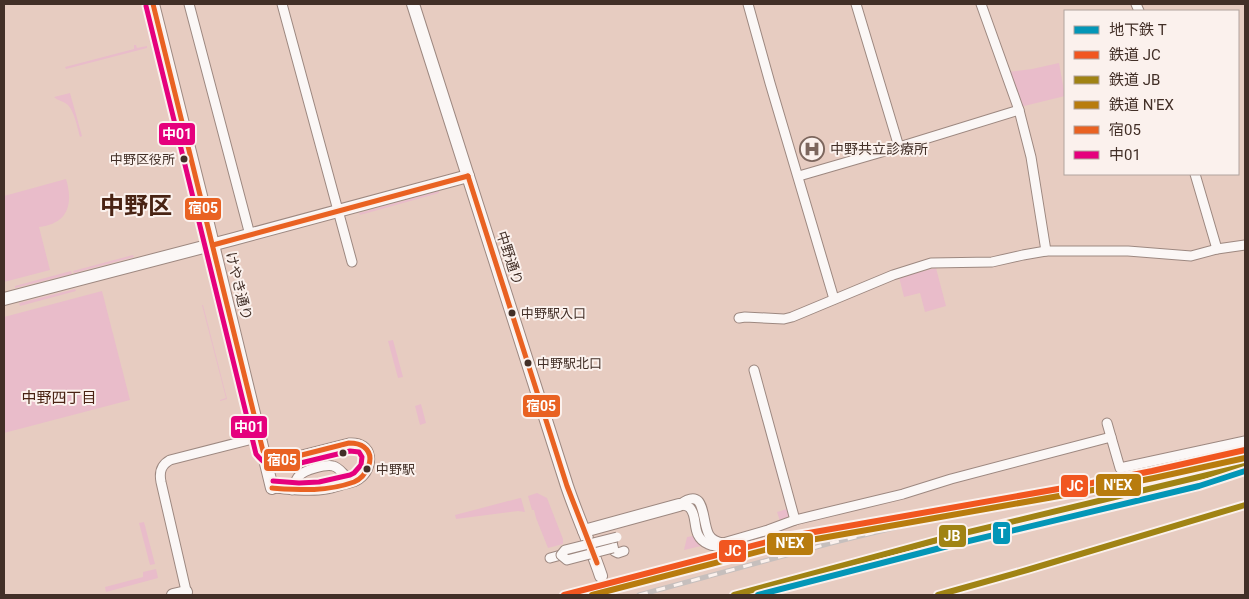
<svg xmlns="http://www.w3.org/2000/svg" width="1249" height="599" font-family="Roboto,'Noto Sans JP',sans-serif">
	<style>
		.green { fill: #e9bcca }
		.lines { fill: none; stroke-linecap: round; stroke-linejoin: round }
		.secondary-tunnel { stroke: #c6ada2; stroke-width: 12; stroke-dasharray: 12 6; stroke-linecap: butt }
		.street-casing { stroke: #9d8880; stroke-width: 11 }
		.secondary-casing { stroke: #9d8880; stroke-width: 14 }
		.street { stroke: #fbf7f6; stroke-width: 9 }
		.secondary { stroke: #fbf7f6; stroke-width: 12 }
		.rail-casing { stroke: #c6bfbd; stroke-width: 5 }
		.rail { stroke: #fbf1ed; stroke-width: 3; stroke-dasharray: 9; stroke-linecap: butt }
		.street-bridge-casing { stroke: #9d8880; stroke-width: 11; stroke-linecap: butt }
		.street-bridge { stroke: #fbf7f6; stroke-width: 9 }
		.bus-1-casing { stroke: #fbf1ed; stroke-width: 9 }
		.bus-2-casing { stroke: #fbf1ed; stroke-width: 9 }
		.bus-1 { stroke: #e96222; stroke-width: 5 }
		.bus-2 { stroke: #e5007d; stroke-width: 5 }
		.rail-1-casing { stroke: #fbf1ed; stroke-width: 10 }
		.rail-2-casing { stroke: #fbf1ed; stroke-width: 10 }
		.rail-3-casing { stroke: #fbf1ed; stroke-width: 10 }
		.rail-1 { stroke: #f15620; stroke-width: 6 }
		.rail-2 { stroke: #a08314; stroke-width: 6 }
		.rail-3 { stroke: #b87c0e; stroke-width: 6 }
		.metro-1-casing { stroke: #fbf1ed; stroke-width: 10 }
		.metro-1 { stroke: #0396b7; stroke-width: 6 }
		.bus-dot { fill: #422f27; stroke: #fbf1ed; stroke-width: 2 }
		.labels { text-anchor: middle; stroke-width: 4; stroke-linejoin: round; paint-order: stroke }
		.bus-label { font-size: 13px; fill: #422f27; stroke: #fbf1ed; text-anchor: start }
		.poi-label { font-size: 14px; fill: #422f27; stroke: #fbf1ed; text-anchor: start }
		.street-label { font-size: 14px; fill: #422f27; stroke: #fbf1ed }
		.neighbourhood-label { font-size: 15px; fill: #492313; stroke: #fbf1ed }
		.town-label { font-size: 24px; font-weight: bold; fill: #492313; stroke: #fbf1ed }
		.line-badge { stroke: #fbf1ed; stroke-width: 2 }
		.badge-label { font-size: 14px; text-anchor: middle; font-weight: bold; fill: #fff }
	</style>
	<rect width="100%" height="100%" fill="#e7ccc1"/>
	<g class="green">
		<polygon points="141,4 143,4 155,54 153,55"/>
		<polygon points="134,45 136,45 137,48 147,46 147,48 66,69 65,67 134,49"/>
		<polygon points="1059,63 1065,96 1020,107 1008,72 1032,69"/>
		<path d="M70,93L82,136L80,137C77,127 75,113 68,105C64,101 58,101 54,97Z"/>
		<path d="M66,179C74,205 67,224 39,227L50,270L4,282V196Z"/>
		<polygon points="439,191 439,193 360,215 359,213"/>
		<polygon points="133,255 134,257 74,273 73,271"/>
		<polygon points="936,268 946,306 925,312 920,293 904,297 899,277"/>
		<polygon points="71,271 72,274 15,288 15,286"/>
		<polygon points="211,281 243,413 242,413 209,282"/>
		<polygon points="75,289 76,291 20,306 19,303"/>
		<polygon points="102,291 130,400 4,433 4,317"/>
		<polygon points="202,305 203,305 227,399 220,401 220,400 226,398"/>
		<polygon points="393,340 403,377 398,378 388,341"/>
		<polygon points="421,404 426,423 420,425 415,406"/>
		<polygon points="772,446 791,515 790,518 780,521 777,512 787,509 769,447"/>
		<polygon points="537,493 547,498 563,539 563,544 548,548 536,518 534,510 532,510 528,496"/>
		<polygon points="520,498 521,498 525,512 518,511 456,519 455,515"/>
		<polygon points="144,522 155,564 150,565 139,523"/>
		<polygon points="693,536 701,546 684,550 687,537"/>
		<polygon points="156,569 158,578 106,592 105,587 143,577 143,572"/>
	</g>
	<g class="lines">
		<polyline class="secondary-tunnel" points="601,576 607,595"/>
		<defs>
			<g id="street">
				<polyline points="189,4 250,235"/>
				<polyline points="282,4 352,262"/>
				<polyline points="748,4 770,83 834,299"/>
				<polyline points="856,4 899,147"/>
				<polyline points="981,4 1019,110 1031,157 1046,251"/>
				<polyline points="1136,4 1139,11"/>
				<polyline points="1195,174 1217,249"/>
				<polyline points="799,176 899,147 1019,110"/>
				<polyline points="739,318 745,317 784,319 792,317 893,275 931,263 992,262 1023,255 1046,251 1128,251 1191,256 1217,249 1245,245"/>
				<polyline points="754,370 795,520"/>
				<polyline points="1107,423 1111,437"/>
				<path d="M263,451C269,458 273,461 282,460L349,443C374,441 375,468 359,479C355,482 349,483 345,484C338,486 332,488 326,489C309,492 289,489 272,488"/>
				<path d="M292,490C294,485 296,479 299,476C304,470 326,464 333,466C342,468 345,480 355,481"/>
				<path d="M679,505C683,505 687,505 690,508C699,518 690,536 708,544C714,547 717,546 723,543L768,530L795,520L903,494L951,479L1111,437L1120,468L1245,441"/>
				<path d="M679,505C707,484 701,521 709,535C712,540 717,542 723,543"/>
				<polyline points="612,542 614,551 618,553 624,551"/>
				<polyline points="550,558 561,555"/>
				<path d="M187,595L161,482C159,472 161,465 170,460L260,437"/>
			</g>
			<g id="secondary">
				<polyline points="153,4 209,228 272,488"/>
				<path d="M413,4L567,486C577,516 591,546 601,576"/>
				<polyline points="4,299 234,239 468,176"/>
				<polyline points="584,531 679,505"/>
				<polyline points="173,595 186,592"/>
			</g>
		</defs>
		<use href="#street" class="street-casing"/>
		<use href="#secondary" class="secondary-casing"/>
		<use href="#street" class="street"/>
		<use href="#secondary" class="secondary"/>
		<defs>
			<polyline id="rail" points="639,595 831,543 1059,488"/>
		</defs>
		<use href="#rail" class="rail-casing"/>
		<use href="#rail" class="rail"/>
		<defs>
			<polyline id="street-bridge" points="613,548 567,560 561,555 565,550 617,537"/>
		</defs>
		<use href="#street-bridge" class="street-bridge-casing"/>
		<use href="#street-bridge" class="street-bridge"/>
		<defs>
			<g id="bus-1">
				<path d="M153,4L263,451L271,458L282,460L349,443C354,443 359,443 364,447C377,457 366,477 354,482C326,492 301,490 272,488"/>
				<polyline points="468,176 567,486 597,563"/>
				<polyline points="213,245 468,176"/>
			</g>
			<path id="bus-2" d="M146,6L256,454C264,464 271,468 284,467L350,451L359,452L362,457L361,465L354,473L350,475L319,482L299,483L273,481"/>
		</defs>
		<use href="#bus-1" class="bus-1-casing"/>
		<use href="#bus-2" class="bus-2-casing"/>
		<use href="#bus-1" class="bus-1"/>
		<use href="#bus-2" class="bus-2"/>
		<defs>
			<polyline id="rail-1" points="564,595 786,537 1092,483 1152,471 1245,450"/>
			<g id="rail-2">
				<polyline points="734,595 952,536 1245,466"/>
				<polyline points="938,595 1027,570 1245,505"/>
			</g>
			<polyline id="rail-3" points="592,595 788,544 1093,490 1154,478 1245,458"/>
		</defs>
		<use href="#rail-1" class="rail-1-casing"/>
		<use href="#rail-2" class="rail-2-casing"/>
		<use href="#rail-3" class="rail-3-casing"/>
		<use href="#rail-1" class="rail-1"/>
		<use href="#rail-2" class="rail-2"/>
		<use href="#rail-3" class="rail-3"/>
		<defs>
			<polyline id="metro-1" points="758,595 948,546 1199,486 1245,471"/>
		</defs>
		<use href="#metro-1" class="metro-1-casing"/>
		<use href="#metro-1" class="metro-1"/>
	</g>
	<defs>
		<symbol id="hospital-ring" viewBox="-11 -11 22 22"><circle r="9.5" fill="#fbf1ed" stroke="#7c665d" stroke-width="1.5"/><path d="M-5-5h3v3.5h4V-5h3V5h-3V1.5h-4V5h-3Z" fill="#7c665d"/></symbol>
	</defs>
	<g fill-rule="evenodd">
		<use href="#hospital-ring" x="798" y="135" width="28" height="28"/>
	</g>
	<g class="bus-dot">
		<circle cx="184" cy="159" r="4.5"/>
		<circle cx="512" cy="313" r="4.5"/>
		<circle cx="528" cy="363" r="4.5"/>
		<circle cx="343" cy="453" r="4.5"/>
		<circle cx="367" cy="469" r="4.5"/>
	</g>
	<g class="labels">
		<g class="bus-label">
			<text x="175" y="164" text-anchor="end">中野区役所</text>
			<text x="521" y="318">中野駅入口</text>
			<text x="537" y="368">中野駅北口</text>
			<text x="376" y="474">中野駅</text>
		</g>
		<g class="poi-label">
			<text x="830" y="154">中野共立診療所</text>
		</g>
		<g class="street-label">
			<text transform="translate(510 258) rotate(72)" y="5">中野通り</text>
			<text transform="translate(239 286) rotate(76)" y="5">けやき通り</text>
		</g>
		<g class="neighbourhood-label">
			<text x="59" y="403">中野四丁目</text>
		</g>
		<g class="town-label">
			<text x="136" y="214">中野区</text>
		</g>
	</g>
	<g class="line-badge">
		<rect x="158" y="122" width="38" height="24" rx="5" fill="#e5007d"/>
		<rect x="184" y="197" width="38" height="24" rx="5" fill="#e96222"/>
		<rect x="522" y="394" width="39" height="24" rx="5" fill="#e96222"/>
		<rect x="230" y="415" width="38" height="24" rx="5" fill="#e5007d"/>
		<rect x="263" y="448" width="38" height="24" rx="5" fill="#e96222"/>
		<rect x="1095" y="473" width="47" height="24" rx="5" fill="#b87c0e"/>
		<rect x="1060" y="474" width="29" height="24" rx="5" fill="#f15620"/>
		<rect x="992" y="521" width="19" height="24" rx="5" fill="#0396b7"/>
		<rect x="938" y="524" width="29" height="24" rx="5" fill="#a08314"/>
		<rect x="766" y="532" width="48" height="24" rx="5" fill="#b87c0e"/>
		<rect x="718" y="539" width="29" height="24" rx="5" fill="#f15620"/>
	</g>
	<g class="badge-label">
		<text x="177" y="139">中01</text>
		<text x="203" y="213">宿05</text>
		<text x="541" y="411">宿05</text>
		<text x="249" y="432">中01</text>
		<text x="282" y="465">宿05</text>
		<text x="1118" y="490">N'EX</text>
		<text x="1075" y="491">JC</text>
		<text x="1002" y="538">T</text>
		<text x="952" y="541">JB</text>
		<text x="790" y="548">N'EX</text>
		<text x="733" y="556">JC</text>
	</g>
	<rect width="1249" height="599" fill="none" stroke="#422f27" stroke-width="10"/>
	<rect x="1064" y="10" width="175" height="165" fill="#fbf1ed" stroke="#b1a39e"/>
	<rect x="1074" y="26" width="25" height="8" fill="#0396b7" stroke="#b1a39e"/>
	<text x="1109" y="35" font-size="15" fill="#422f27">地下鉄 T</text>
	<rect x="1074" y="51" width="25" height="8" fill="#f15620" stroke="#b1a39e"/>
	<text x="1109" y="60" font-size="15" fill="#422f27">鉄道 JC</text>
	<rect x="1074" y="76" width="25" height="8" fill="#a08314" stroke="#b1a39e"/>
	<text x="1109" y="85" font-size="15" fill="#422f27">鉄道 JB</text>
	<rect x="1074" y="101" width="25" height="8" fill="#b87c0e" stroke="#b1a39e"/>
	<text x="1109" y="110" font-size="15" fill="#422f27">鉄道 N'EX</text>
	<rect x="1074" y="126" width="25" height="8" fill="#e96222" stroke="#b1a39e"/>
	<text x="1109" y="135" font-size="15" fill="#422f27">宿05</text>
	<rect x="1074" y="151" width="25" height="8" fill="#e5007d" stroke="#b1a39e"/>
	<text x="1109" y="160" font-size="15" fill="#422f27">中01</text>
</svg>
